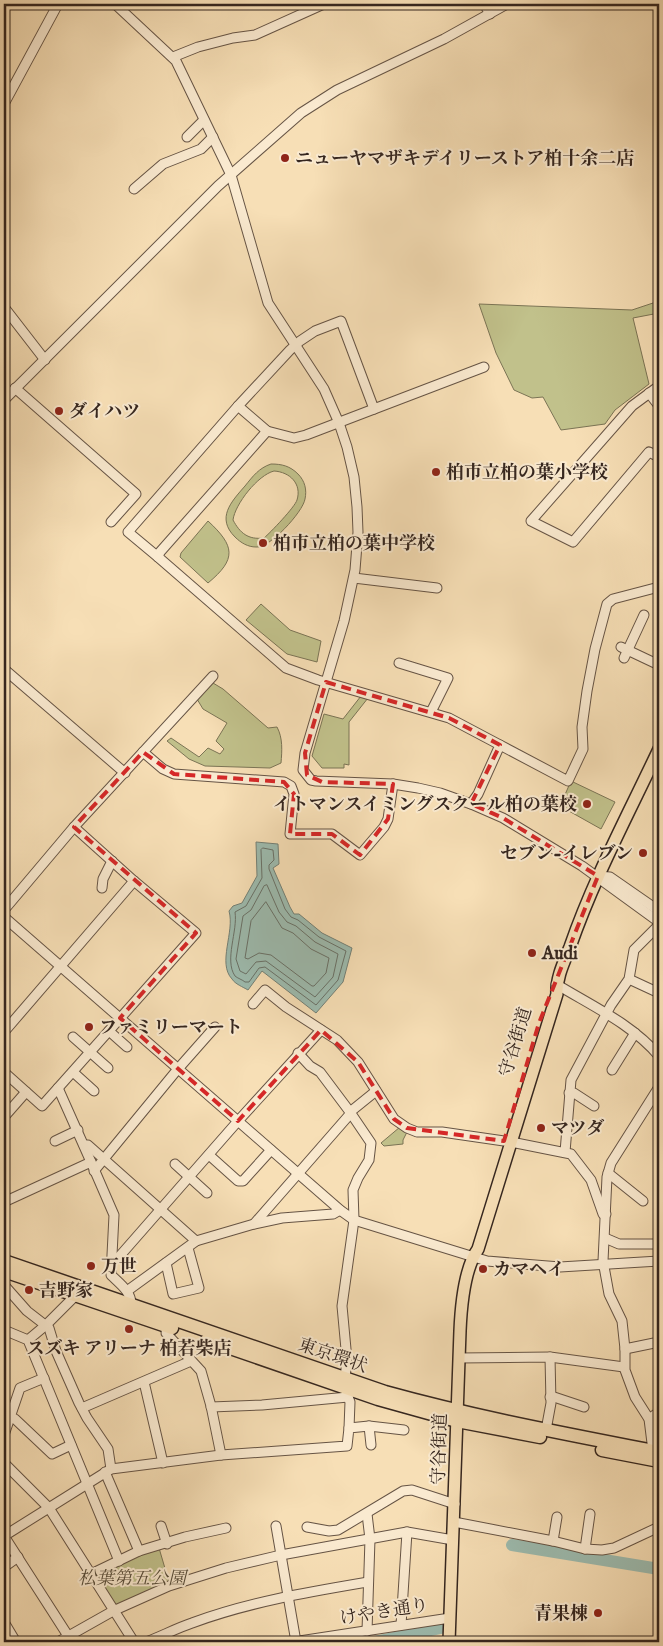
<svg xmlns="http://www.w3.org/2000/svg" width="663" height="1646" font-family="'IM FELL English','Noto Serif JP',serif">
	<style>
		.green { fill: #c1c18b; stroke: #7b7455; fill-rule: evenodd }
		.water { fill: #9dbcb0; stroke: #738076 }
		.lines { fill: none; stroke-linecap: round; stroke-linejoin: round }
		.shore { stroke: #697168; stroke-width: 1 }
		.river { stroke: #9dbcb0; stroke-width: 12 }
		.minor-casing { stroke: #665445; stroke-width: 11 }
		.major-casing { stroke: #35261f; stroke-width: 14 }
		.highway-casing { stroke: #35261f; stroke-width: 15 }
		.minor { stroke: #faead0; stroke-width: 9 }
		.major { stroke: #f7dfb6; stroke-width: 11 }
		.highway { stroke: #f7dfb6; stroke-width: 12 }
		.marked { fill: none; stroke: #d62828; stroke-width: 4; stroke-dasharray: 10 6; stroke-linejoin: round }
		.poi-dot { fill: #8f2418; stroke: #faead0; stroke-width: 2 }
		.labels { text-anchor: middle; stroke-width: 4; stroke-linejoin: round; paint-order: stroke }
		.poi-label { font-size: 18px; font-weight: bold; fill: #35261f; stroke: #faead0; text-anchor: start }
		.street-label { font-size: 18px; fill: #35261f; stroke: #faead0 }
		.park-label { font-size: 18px; font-style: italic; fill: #584d3a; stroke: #faead0 }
	</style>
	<rect width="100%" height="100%" fill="#f7dfb6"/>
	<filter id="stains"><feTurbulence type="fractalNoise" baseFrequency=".004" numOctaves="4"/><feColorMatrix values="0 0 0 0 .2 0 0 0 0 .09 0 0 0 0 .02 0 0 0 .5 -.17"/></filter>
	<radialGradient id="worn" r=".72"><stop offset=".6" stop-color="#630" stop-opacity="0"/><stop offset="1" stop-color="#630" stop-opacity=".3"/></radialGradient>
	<g class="green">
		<polygon points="659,301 659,313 633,318 649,384 615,410 605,424 561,430 543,397 532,398 514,390 496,353 479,304 632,310"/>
		<path d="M271,464C282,464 290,466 298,474C305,481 307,490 305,499C303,512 269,549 256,547C248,547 241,543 235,537C216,518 231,502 245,486C253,476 259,468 271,464ZM274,471C290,472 302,484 297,500C295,507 270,533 264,538C248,540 240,533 233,520C235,504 258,475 274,471Z"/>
		<path d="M208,521C235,546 237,559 208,583L180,557L181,553Z"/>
		<polygon points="261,604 290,630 321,641 317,662 287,654 246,620"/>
		<path d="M213,683L223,689L268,728L277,727C283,738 282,751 281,763L270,768L205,766L189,759L167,741L171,738L199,757L208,748L220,754L224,749L216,741L227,723L203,709L197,699Z"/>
		<polygon points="361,696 368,698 349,722 349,765 344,764 344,768 322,768 312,756 324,714 343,719"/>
		<polygon points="571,781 615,802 601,829 560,806"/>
		<polygon points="400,1127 407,1132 403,1140 403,1144 384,1146 381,1143"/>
		<polygon points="159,1548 169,1582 117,1605 114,1605 97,1577 97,1573 142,1553"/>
	</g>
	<path class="water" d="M256,842L278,844L279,864L273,868L290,907L294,914H299L322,933L352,948L343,982L316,1013L262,971L248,990C243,987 235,984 232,979C217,963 235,932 229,911L233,906L242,903L257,876Z"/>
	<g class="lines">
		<g class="shore">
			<path d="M263,848L273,850L274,860L269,865V869L285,909L291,917L298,920L319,937L346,951L338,980L316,1005L265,967L259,968L249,982H245C243,980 237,978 235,976C224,960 238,931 235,912L246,906L262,878L261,850Z"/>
			<polygon points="267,885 279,912 287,922 296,926 315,942 338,954 333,977 315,997 266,961 256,962 246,974 240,971 236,959 243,916 251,910 264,886"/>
			<polygon points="266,902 282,928 293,933 311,949 329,958 326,973 314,986 312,986 271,955 259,953 248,959 245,958 251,921"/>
		</g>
		<g class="river">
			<polyline points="512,1545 659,1569"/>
			<polyline points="374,1642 441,1628"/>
		</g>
		<defs>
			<g id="minor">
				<polyline points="115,4 176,61 231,175 268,303 324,389 339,423 347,447 354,477 357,507 358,532 355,570 344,621 305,753 303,770 311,780 316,781 393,784 418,788 440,793 471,804 503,818 582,866 659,922"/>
				<polyline points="484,4 490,14"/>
				<polyline points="173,57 198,47 233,38 255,35 324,4"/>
				<polyline points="4,104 58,4"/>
				<polyline points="187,137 204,120"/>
				<polyline points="134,189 163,164 201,149 213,137"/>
				<polyline points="4,307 45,360"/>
				<polyline points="659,386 632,406 531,521 573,542 649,452 659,457"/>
				<polyline points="15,388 136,494 111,522"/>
				<polyline points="649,393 659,406"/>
				<polyline points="4,400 218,186 301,113 337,90 444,39 507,4"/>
				<polyline points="238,406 267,431"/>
				<polyline points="374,409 306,435 294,438 267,431 160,552 158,557 286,668 318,680 449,718 500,745 478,794 471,804"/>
				<polyline points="158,557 128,532 238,406 290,350 300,341 315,331 341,321 374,409 484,367"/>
				<polyline points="354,578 437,588"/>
				<polyline points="621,647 659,665"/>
				<polyline points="624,658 644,615"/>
				<polyline points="399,663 448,678 431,712"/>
				<polyline points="4,669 125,773"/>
				<polyline points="500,745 568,781 583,749 582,727 587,691 595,649 607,604 613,599 659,587"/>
				<polyline points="143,752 163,769 174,774 284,782 291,786 294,794 290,834 332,834 360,855 384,827 388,819 393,784"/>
				<polyline points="659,840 659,846"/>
				<polyline points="598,876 610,877 659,911"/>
				<polyline points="102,888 103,879 112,861"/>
				<polyline points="4,910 74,827 213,676"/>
				<polyline points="4,917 340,1210 354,1220 487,1261 560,1267 659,1261"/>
				<polyline points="631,980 659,993"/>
				<path d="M556,984C592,1006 632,1024 659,1056"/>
				<polyline points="253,1004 265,990 286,1007 337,1040 358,1062 394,1119 407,1128 417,1132 442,1132 504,1141"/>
				<polyline points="109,1031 127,1047"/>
				<polyline points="4,1032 134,881"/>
				<polyline points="73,1037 108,1068"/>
				<polyline points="298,1053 310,1066 320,1072 350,1112 371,1143 369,1160 358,1178 353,1190 354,1220 342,1306 347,1360 345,1378"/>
				<polyline points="612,1070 635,1033"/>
				<polyline points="4,1072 42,1106 196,933 134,881 74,827"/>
				<polyline points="73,1072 94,1091"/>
				<polyline points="58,1088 91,1162"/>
				<polyline points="569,1093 574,1093 594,1106"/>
				<polyline points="350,1112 376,1091"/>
				<polyline points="4,1117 26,1092"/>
				<polyline points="55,1141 78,1130"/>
				<polyline points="511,1142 571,1154 591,1180 603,1214 606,1214"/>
				<polyline points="84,1145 88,1145 196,1241"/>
				<polyline points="565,1152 571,1080 611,1005 629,979 634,950 659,925"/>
				<polyline points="209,1155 238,1181 243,1181 271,1150"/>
				<polyline points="175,1164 207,1193"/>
				<polyline points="94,1171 177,1070 215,1027"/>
				<polyline points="608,1173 643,1201"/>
				<path d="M4,1202L91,1162L114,1215L111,1275C119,1283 132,1292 131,1305"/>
				<polyline points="254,1224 351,1113"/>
				<polyline points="605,1238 619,1244 659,1244"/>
				<polyline points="112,1259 118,1258 238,1121 321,1030"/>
				<polyline points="166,1263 173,1294 199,1288 188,1248"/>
				<polyline points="4,1285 27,1311 49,1328 56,1351 79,1403 87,1418 108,1449 111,1469"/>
				<polyline points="127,1291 196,1241 254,1224 282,1218 333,1214 340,1210"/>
				<polyline points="167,1326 166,1333 201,1371 211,1406 221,1455"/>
				<polyline points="4,1330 28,1340 119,1561"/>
				<polyline points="28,1340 46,1325 76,1295"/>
				<polyline points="625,1349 659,1342"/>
				<polyline points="459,1358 550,1357 624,1367"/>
				<polyline points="144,1382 163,1463"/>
				<polyline points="550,1397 554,1397 584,1407"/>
				<polyline points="211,1407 262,1405 348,1397"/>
				<polyline points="82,1408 191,1361"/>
				<polyline points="10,1417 15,1419 52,1454 71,1445"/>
				<polyline points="649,1419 659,1412"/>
				<polyline points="369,1426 371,1445"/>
				<polyline points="349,1428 350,1402 348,1397 349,1391"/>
				<polyline points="546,1430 551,1403 550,1357"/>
				<polyline points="4,1435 20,1388 44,1378"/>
				<polyline points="657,1454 652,1443 649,1419 635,1397 625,1370 625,1349 622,1321 609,1294 603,1261 607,1177 611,1163 659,1087"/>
				<polyline points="4,1463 49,1508 134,1642"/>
				<polyline points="105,1472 139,1551"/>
				<polyline points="367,1514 370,1539 367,1631"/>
				<polyline points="454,1522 553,1541 585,1549 602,1550 614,1548 659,1527"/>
				<polyline points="161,1526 167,1544"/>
				<polyline points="276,1526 296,1642"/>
				<polyline points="307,1527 329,1531 338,1530 403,1491 412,1490 455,1504"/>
				<polyline points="4,1536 111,1469 221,1455 347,1446 349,1428 369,1426 404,1430"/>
				<polyline points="4,1536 72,1642"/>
				<polyline points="553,1541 557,1517"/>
				<polyline points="585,1549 590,1514"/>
				<polyline points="4,1567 18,1557"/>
				<polyline points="91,1574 139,1551 185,1537 226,1528"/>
				<polyline points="4,1622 16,1642"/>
				<polyline points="401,1625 407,1532"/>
				<polyline points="58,1642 113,1611 169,1586 226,1568 281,1555 407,1532 453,1540"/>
				<path d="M146,1642C162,1636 177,1628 192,1623C249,1602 309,1592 368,1582"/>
				<polyline points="293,1642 450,1618"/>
			</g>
			<path id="major" d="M449,1642L460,1331C461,1307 464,1269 478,1249L557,994C556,978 564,962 570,947C594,878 628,815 659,749"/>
			<g id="highway">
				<path d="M4,1261L385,1392C475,1417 567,1434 659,1452"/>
				<polyline points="4,1271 172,1328"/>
				<polyline points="207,1340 378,1399 457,1421 540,1437"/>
				<polyline points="602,1450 659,1461"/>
			</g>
		</defs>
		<use href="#minor" class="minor-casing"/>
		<use href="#major" class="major-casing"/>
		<use href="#highway" class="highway-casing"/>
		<use href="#minor" class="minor"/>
		<use href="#major" class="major"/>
		<use href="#highway" class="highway"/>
	</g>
	<path class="marked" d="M326,682L449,718L500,745L471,804L503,818L598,876L539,1023L504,1141L407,1128L394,1119L358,1062L321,1030L238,1121L120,1018L196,933L74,827L143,752L174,774L284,782L294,794L290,834H332L360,855L388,819L393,784L322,782L307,775L305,753Z"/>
	<g class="poi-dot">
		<circle cx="285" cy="158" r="5"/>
		<circle cx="59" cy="411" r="5"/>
		<circle cx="436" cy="472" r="5"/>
		<circle cx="263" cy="543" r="5"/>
		<circle cx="587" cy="804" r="5"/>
		<circle cx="643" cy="853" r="5"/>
		<circle cx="532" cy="953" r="5"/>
		<circle cx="89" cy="1027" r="5"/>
		<circle cx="541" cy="1128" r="5"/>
		<circle cx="91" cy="1266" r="5"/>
		<circle cx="483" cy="1269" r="5"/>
		<circle cx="29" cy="1290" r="5"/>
		<circle cx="129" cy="1329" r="5"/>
		<circle cx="598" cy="1613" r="5"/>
	</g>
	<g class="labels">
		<g class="poi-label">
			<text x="295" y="164">ニューヤマザキデイリーストア柏十余二店</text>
			<text x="69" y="417">ダイハツ</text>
			<text x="446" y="478">柏市立柏の葉小学校</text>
			<text x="273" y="549">柏市立柏の葉中学校</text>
			<text x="577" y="810" text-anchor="end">イトマンスイミングスクール柏の葉校</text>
			<text x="633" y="859" text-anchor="end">セブン-イレブン</text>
			<text x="542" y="959">Audi</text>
			<text x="99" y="1033">ファミリーマート</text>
			<text x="551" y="1134">マツダ</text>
			<text x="101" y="1272">万世</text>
			<text x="493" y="1275">カマヘイ</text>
			<text x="39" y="1296">吉野家</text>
			<text x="129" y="1354" text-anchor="middle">スズキ アリーナ 柏若柴店</text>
			<text x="588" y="1619" text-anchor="end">青果棟</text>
		</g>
		<g class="street-label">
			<text transform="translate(515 1042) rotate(-73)" y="6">守谷街道</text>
			<text transform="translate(333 1355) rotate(19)" y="6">東京環状</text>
			<text transform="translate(439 1449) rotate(-88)" y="6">守谷街道</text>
			<text transform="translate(384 1611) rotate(-9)" y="6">けやき通り</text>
		</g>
		<g class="park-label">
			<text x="132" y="1584">松葉第五公園</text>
		</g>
	</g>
	<rect width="663" height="1646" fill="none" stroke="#f7dfb6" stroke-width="20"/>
	<rect x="5" y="5" width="653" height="1636" fill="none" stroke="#35261f" stroke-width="2.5"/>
	<rect x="10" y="10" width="643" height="1626" fill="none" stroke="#35261f"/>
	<rect width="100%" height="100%" filter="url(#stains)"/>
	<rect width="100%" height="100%" fill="url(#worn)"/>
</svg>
